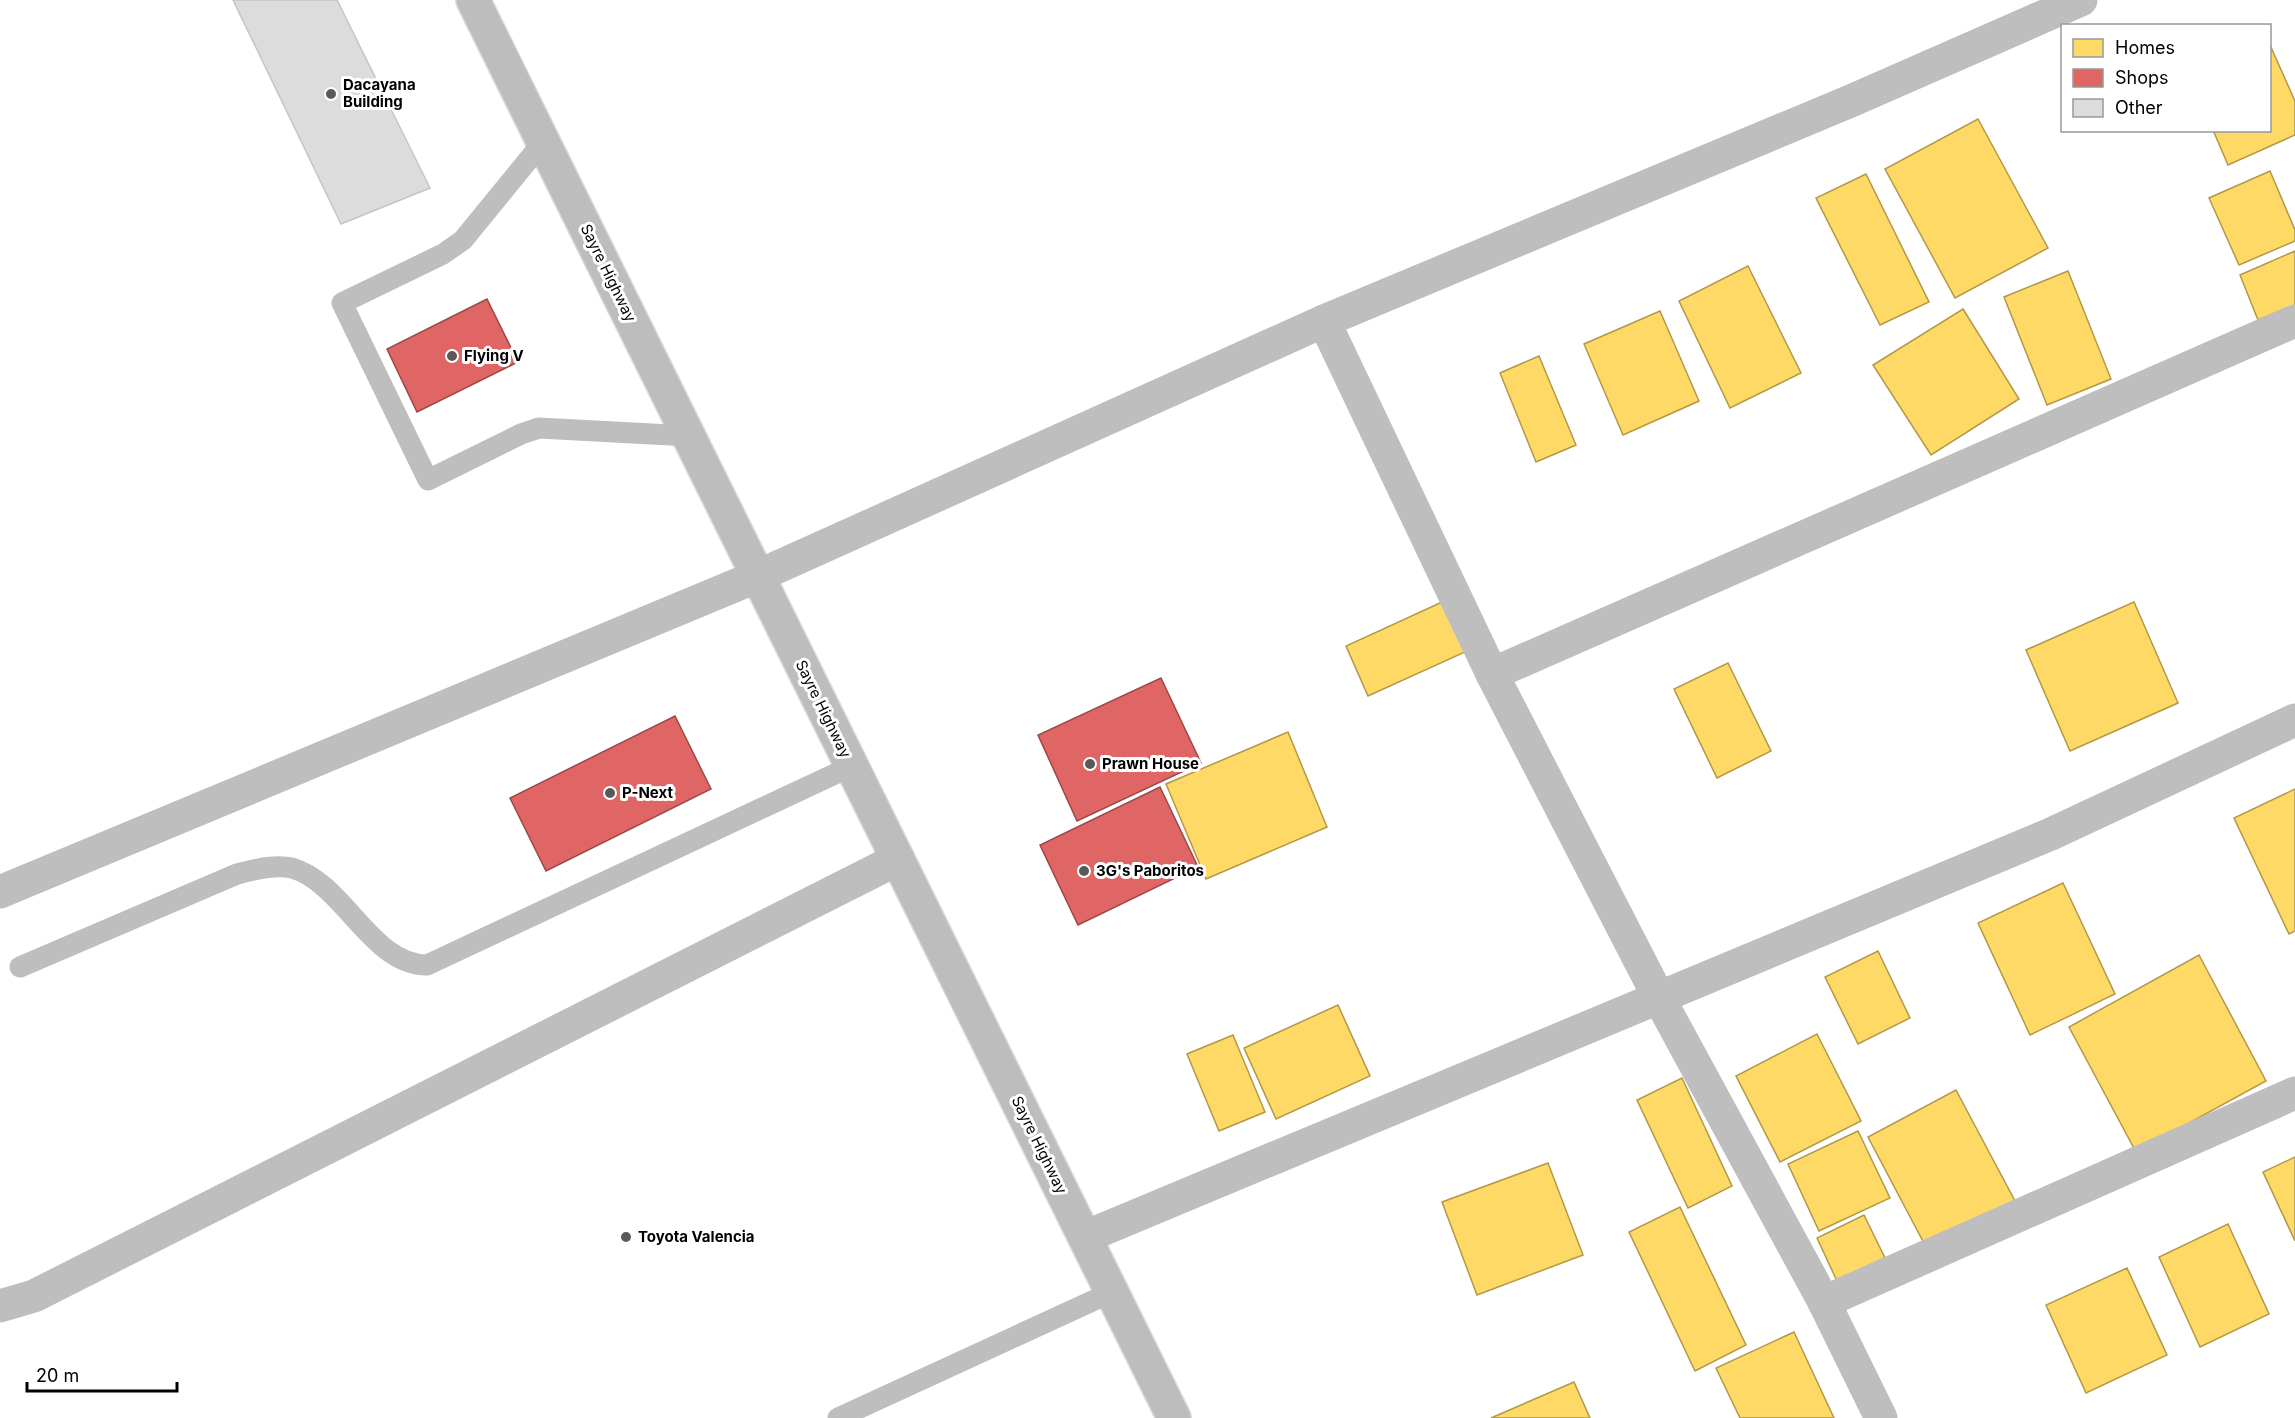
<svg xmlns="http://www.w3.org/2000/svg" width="2295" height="1418" font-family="Inter,sans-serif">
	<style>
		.homes { fill: #ffd966; stroke: #b29847; stroke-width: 1.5 }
		.shops { fill: #e06666; stroke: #9d4747; stroke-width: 1.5 }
		.building { fill: #dcdcdc; stroke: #c5c5c5; stroke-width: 1.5 }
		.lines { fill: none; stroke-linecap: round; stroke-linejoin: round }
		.highway-casing { stroke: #dbdbdb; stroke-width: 36 }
		.lane { stroke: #bebebe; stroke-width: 21 }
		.street { stroke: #bebebe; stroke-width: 33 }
		.highway { stroke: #bdbdbd; stroke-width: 33 }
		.poi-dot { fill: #595959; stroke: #fff; stroke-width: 2 }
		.labels { text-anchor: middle; stroke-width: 6; stroke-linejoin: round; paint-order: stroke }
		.poi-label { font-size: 15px; font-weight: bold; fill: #000; stroke: #fff; text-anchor: start }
		.street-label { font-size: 15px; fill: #000; stroke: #fff }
	</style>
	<rect width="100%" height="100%" fill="#fff"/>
	<g class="homes">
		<polygon points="2270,45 2295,101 2295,135 2228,165 2213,130 2270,130"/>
		<polygon points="1978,119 2048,248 1955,298 1885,169"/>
		<polygon points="2270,171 2295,230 2295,241 2239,265 2209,198"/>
		<polygon points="1866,174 1929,302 1880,325 1816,198"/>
		<polygon points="2295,251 2295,305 2258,320 2240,275"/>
		<polygon points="1748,266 1801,373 1730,408 1679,301"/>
		<polygon points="2068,271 2111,379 2047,405 2004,297"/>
		<polygon points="1963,309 2019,399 1931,455 1873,365"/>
		<polygon points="1660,311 1699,401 1623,435 1584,344"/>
		<polygon points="1539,356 1576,445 1536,462 1500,373"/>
		<polygon points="1442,602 1465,652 1368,696 1346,646"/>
		<polygon points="2134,602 2178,703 2070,751 2026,650"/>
		<polygon points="1728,663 1771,751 1717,778 1674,689"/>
		<polygon points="1288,732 1327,827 1206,879 1166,784"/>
		<polygon points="2295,789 2295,931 2289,934 2234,818"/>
		<polygon points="2063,883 2115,994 2030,1035 1978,923"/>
		<polygon points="1878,951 1910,1018 1858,1044 1825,977"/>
		<polygon points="2199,955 2266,1081 2136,1152 2069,1027"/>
		<polygon points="1338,1005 1370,1076 1276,1119 1244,1048"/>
		<polygon points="1817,1034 1861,1121 1780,1162 1736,1076"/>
		<polygon points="1233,1035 1265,1112 1219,1131 1187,1054"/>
		<polygon points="1682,1078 1732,1186 1688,1208 1637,1100"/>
		<polygon points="1956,1090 2015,1201 1926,1247 1868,1137"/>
		<polygon points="1858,1131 1890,1198 1819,1231 1788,1164"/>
		<polygon points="2295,1157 2295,1241 2263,1172"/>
		<polygon points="1548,1163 1583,1255 1477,1295 1442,1202"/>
		<polygon points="1680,1207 1746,1345 1695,1371 1629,1232"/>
		<polygon points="1864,1215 1885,1258 1837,1281 1817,1238"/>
		<polygon points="2228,1224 2269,1314 2200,1347 2159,1257"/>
		<polygon points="2127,1268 2167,1355 2086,1393 2046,1305"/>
		<polygon points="1794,1332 1834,1418 1740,1418 1716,1368"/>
		<polygon points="1574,1382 1590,1418 1491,1418"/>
	</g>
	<g class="shops">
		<polygon points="487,299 518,362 417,412 387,349"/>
		<polygon points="1161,678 1201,763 1077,821 1038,735"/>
		<polygon points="675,716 711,789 546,871 510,798"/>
		<polygon points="1160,787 1198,867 1078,925 1040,845"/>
	</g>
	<polygon class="building" points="233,0 337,0 430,188 341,224"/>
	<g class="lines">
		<defs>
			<polyline id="highway" points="473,0 1174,1418"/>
		</defs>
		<use href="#highway" class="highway-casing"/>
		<g class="lane">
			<polyline points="543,142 463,240 443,254 342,303 428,480 521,434 539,428 689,436"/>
			<path d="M20,967L237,874C254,870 274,864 292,868C344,883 371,965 427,965L852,766"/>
			<polyline points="838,1418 1112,1292"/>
		</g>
		<g class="street">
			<polyline points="1324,321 1492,674 1659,998 1824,1302 1881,1418"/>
			<polyline points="1492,674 2295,321"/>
			<polyline points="0,892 758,576 1324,321 1853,100 2081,0"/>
			<polyline points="1085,1237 2051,834 2295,720"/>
			<polyline points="1824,1302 2295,1093"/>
			<polyline points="0,1306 34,1296 898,859"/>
		</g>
		<use href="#highway" class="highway"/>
	</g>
	<g class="poi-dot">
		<circle cx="331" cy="94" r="6"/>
		<circle cx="452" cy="356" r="6"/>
		<circle cx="1090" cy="764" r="6"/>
		<circle cx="610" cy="793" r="6"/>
		<circle cx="1084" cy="871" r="6"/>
		<circle cx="626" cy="1237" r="6"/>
	</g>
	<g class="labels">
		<g class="poi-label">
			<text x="343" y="90">Dacayana<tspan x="343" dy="17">Building</tspan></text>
			<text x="464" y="361">Flying V</text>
			<text x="1102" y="769">Prawn House</text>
			<text x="622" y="798">P-Next</text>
			<text x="1096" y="876">3G's Paboritos</text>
			<text x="638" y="1242">Toyota Valencia</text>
		</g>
		<g class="street-label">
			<text transform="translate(608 273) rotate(64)" y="5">Sayre Highway</text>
			<text transform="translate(823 709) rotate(64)" y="5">Sayre Highway</text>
			<text transform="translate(1039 1145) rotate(64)" y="5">Sayre Highway</text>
		</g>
	</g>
	<rect x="2061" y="24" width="210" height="108" fill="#ffffff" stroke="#999999" stroke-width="1.5"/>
	<rect x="2073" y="39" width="30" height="18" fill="#ffd966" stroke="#999999" stroke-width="1.5"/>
	<text x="2115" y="54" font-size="18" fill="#000000">Homes</text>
	<rect x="2073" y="69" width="30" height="18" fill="#e06666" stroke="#999999" stroke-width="1.5"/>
	<text x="2115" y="84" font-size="18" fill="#000000">Shops</text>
	<rect x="2073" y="99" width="30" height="18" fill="#dcdcdc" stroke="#999999" stroke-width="1.5"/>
	<text x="2115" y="114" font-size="18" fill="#000000">Other</text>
	<path d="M27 1382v9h150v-9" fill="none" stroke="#000000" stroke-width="3"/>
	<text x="36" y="1382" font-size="18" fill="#000000" stroke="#ffffff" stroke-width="4.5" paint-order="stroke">20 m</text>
</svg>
